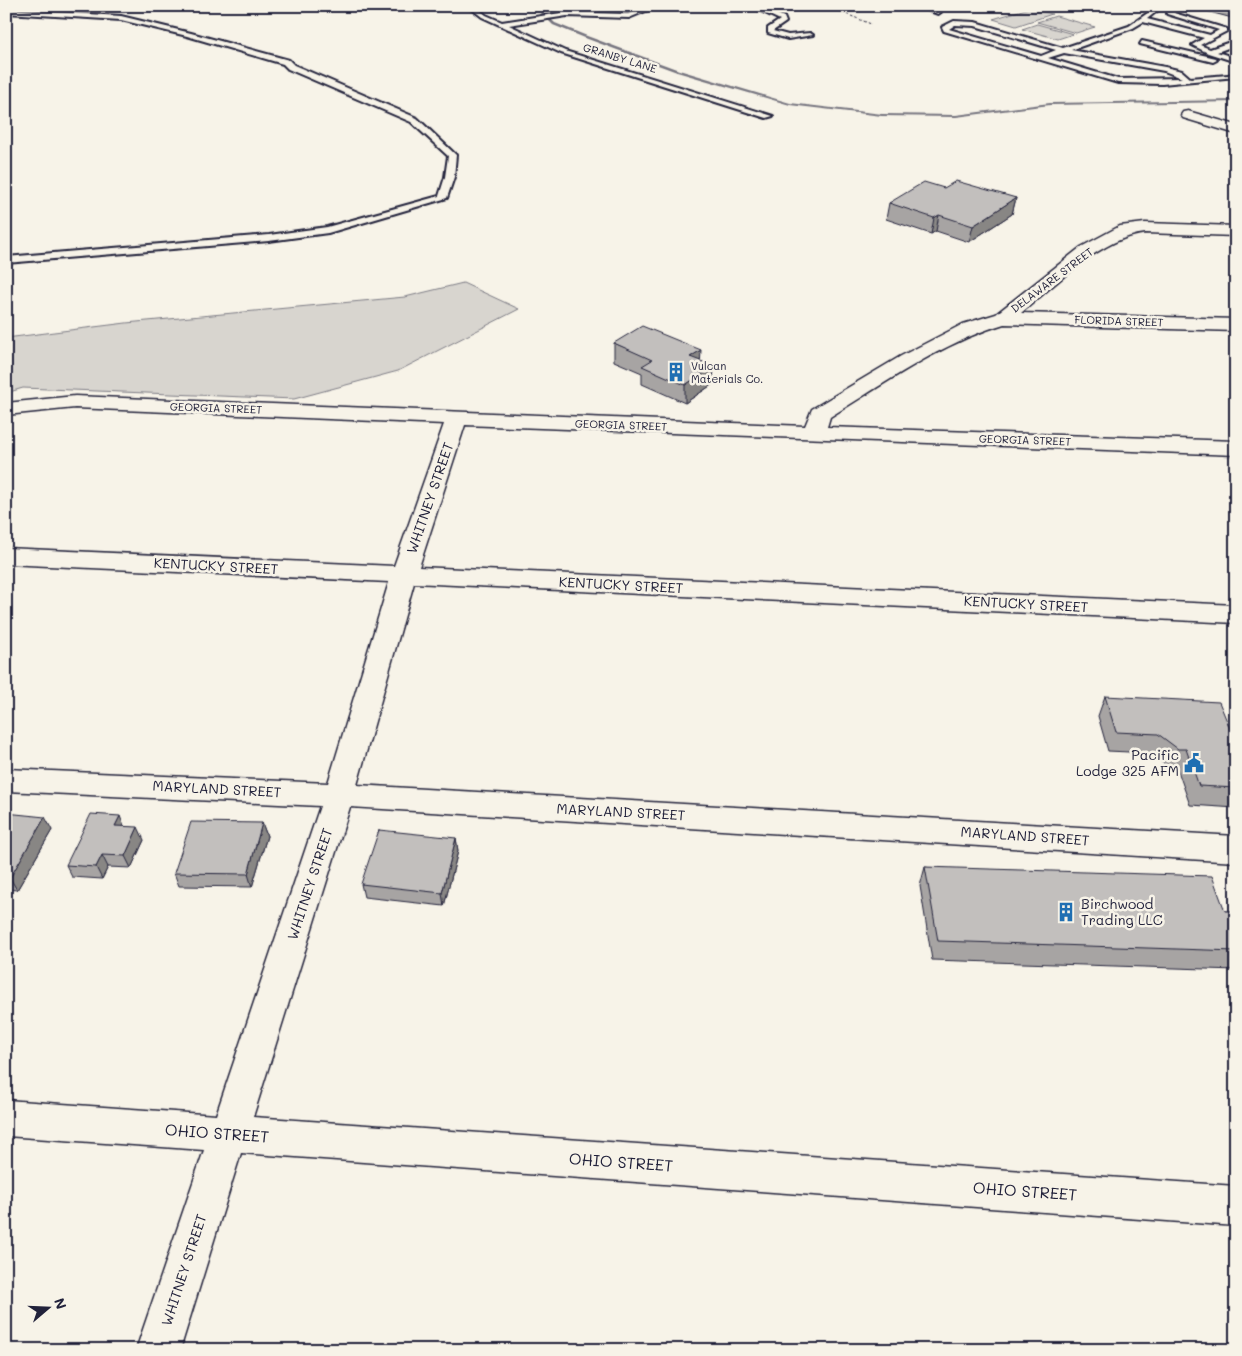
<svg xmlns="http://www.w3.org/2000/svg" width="1242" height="1356" font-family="Mali,sans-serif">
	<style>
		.green { fill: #d8d5cf; stroke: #7d7c85 }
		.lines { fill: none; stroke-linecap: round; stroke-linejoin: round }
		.stream { fill: #76747f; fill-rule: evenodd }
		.service-casing { stroke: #22223b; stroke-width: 4 }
		.minor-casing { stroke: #22223b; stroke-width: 3 }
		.path { stroke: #22223b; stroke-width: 1; stroke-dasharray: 2.5 2; stroke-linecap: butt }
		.service { fill: #f7f3e8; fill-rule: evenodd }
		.minor { fill: #f7f3e8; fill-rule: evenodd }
		.wall { fill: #a7a4a3; stroke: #22223b }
		.shaded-wall { fill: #888684; stroke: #22223b }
		.building { fill: #c2bfbd; stroke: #22223b }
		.labels { text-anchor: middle; stroke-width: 5; stroke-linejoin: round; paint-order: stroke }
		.far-street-label { font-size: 11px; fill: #22223b; stroke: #f7f3e8 }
		.far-poi-label { font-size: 11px; fill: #22223b; stroke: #f7f3e8; text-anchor: start }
		.street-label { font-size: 14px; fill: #22223b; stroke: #f7f3e8 }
		.poi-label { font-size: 14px; fill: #22223b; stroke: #f7f3e8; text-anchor: end }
		.near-street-label { font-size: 16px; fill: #22223b; stroke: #f7f3e8 }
	</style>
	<rect width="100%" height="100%" fill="#f7f3e8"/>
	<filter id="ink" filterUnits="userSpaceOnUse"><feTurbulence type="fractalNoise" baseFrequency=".02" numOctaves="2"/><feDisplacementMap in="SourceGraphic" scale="10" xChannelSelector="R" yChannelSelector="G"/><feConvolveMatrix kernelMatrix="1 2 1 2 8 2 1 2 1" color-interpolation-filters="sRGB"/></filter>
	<g filter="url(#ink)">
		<g class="green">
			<polygon points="1029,8 1052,14 1016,26 993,19"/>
			<polygon points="1056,16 1095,27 1076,33 1037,22"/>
			<polygon points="1037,24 1073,34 1058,39 1022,29"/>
			<polygon points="463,283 519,309 398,371 294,399 23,388 6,393 6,338 126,323 405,297"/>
		</g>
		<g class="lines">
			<polygon class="stream" points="534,6 537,6 555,23 587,36 679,70 790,103 882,114 956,115 1050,103 1236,100 1236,102 1050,105 956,117 882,116 790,105 677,72 585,38 553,25"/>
			<defs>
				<g id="service">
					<polygon points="468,6 475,6 486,15 502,22 567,12 628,14 649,6 658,6 629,18 567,16 509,25 565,51 773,116 766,118 561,53 482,17"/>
					<polygon points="750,6 759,6 784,17 786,22 773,31 788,35 810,33 813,35 788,39 768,33 768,28 780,20"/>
					<polygon points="916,6 926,6 941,12 938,14"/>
					<path d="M1175,6H1183L1174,13L1227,29V31L1200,45L1210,49L1236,40V45L1217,52L1236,58V62L1208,53L1192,45L1204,38L1143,22L1133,28L1071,50L1165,67L1182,71L1190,78L1228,75L1236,72V77L1162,84L1118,83L944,31L942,27L954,21L975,22L1063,48L1129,26L1155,8L1157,11L1147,19L1210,35L1219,30L1167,14V12ZM955,25L975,26L1056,50L1041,56L949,29ZM1064,53L1164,71L1182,78L1118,79L1048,58Z"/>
					<polygon points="6,9 121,16 191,33 289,60 294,65 417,118 456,155 454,177 447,198 328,233 269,241 6,263 6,257 269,235 327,227 439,196 445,177 448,156 411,122 288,69 283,64 187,36 121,20 6,13"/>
					<polygon points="1142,41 1216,58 1217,60 1213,62 1140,44"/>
				</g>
				<g id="minor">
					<polygon points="1188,111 1236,125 1236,134 1183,118 1181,115 1183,112"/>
					<path d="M1145,223L1236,226V236L1145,233C1101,238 1055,285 1021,313L1236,319V331L1004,324C941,343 885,383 830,417L827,427L1236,441V455L465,425L419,567L1236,605V623L414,583L357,785L1236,836V862L350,807L253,1117L1236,1186V1226L241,1153L180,1350H136L204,1150L6,1136V1100L216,1115L320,806L6,791V769L328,783L389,582L6,564V548L394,566L444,424L75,408L6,415V403L75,396L805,426L812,409L901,356L963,324L996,314L1081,247L1120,226Z"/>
				</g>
			</defs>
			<use href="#service" class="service-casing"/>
			<use href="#minor" class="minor-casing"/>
			<polyline class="path" points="826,6 871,24"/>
			<use href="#service" class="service"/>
			<use href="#minor" class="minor"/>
		</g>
		<g class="wall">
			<polygon points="1203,6 1236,6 1236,19 1202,10"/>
			<polygon points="944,188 1016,198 1012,214 969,242 936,231 931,234 886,219 889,203"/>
			<polygon points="614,343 713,384 685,403 642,384 642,373 614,361"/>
			<polygon points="1105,696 1236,743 1236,808 1190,805 1177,768 1169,768 1150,753 1108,751 1098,716"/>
			<polygon points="6,813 52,830 17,890 6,889"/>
			<polygon points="262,823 267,836 252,887 179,886 174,873"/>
			<polygon points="124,826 144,840 131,868 108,867 102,879 72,877 66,865"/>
			<polygon points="456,838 458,851 444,906 364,897 361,884"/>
			<polygon points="925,867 1225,911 1236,911 1236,970 932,960 920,886"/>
		</g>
		<g class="shaded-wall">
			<polygon points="1016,198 1012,214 969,242 973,226"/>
			<polygon points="939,215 936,231 931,234 934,218"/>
			<polygon points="701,350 700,368 690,357"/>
			<polygon points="714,366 713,384 685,403 685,385"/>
			<polygon points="120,816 125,829 115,826"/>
			<polygon points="45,817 52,830 17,890 10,878"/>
			<polygon points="262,823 267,836 252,887 248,874"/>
			<polygon points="138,827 144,840 131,868 125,856"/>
			<polygon points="456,838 458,851 444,906 442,893"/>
			<polygon points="102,855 108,867 102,879 96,867"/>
		</g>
		<g class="building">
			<polygon points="956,181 1016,198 973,226 939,215 934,218 889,203 924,182 944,188"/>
			<polygon points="642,326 701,350 690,357 714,366 685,385 642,366 652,360 614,343"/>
			<polygon points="1105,696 1219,702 1236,743 1236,788 1199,786 1186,749 1178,749 1158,734 1116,732"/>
			<polygon points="6,813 45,817 10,878 6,877"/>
			<polygon points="91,814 120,816 115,826 138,827 125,856 102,855 96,867 66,865"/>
			<polygon points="191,822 262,823 248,874 174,873"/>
			<polygon points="379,830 456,838 442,893 361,884"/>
			<polygon points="925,867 1212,876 1225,911 1236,911 1236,951 938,941"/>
		</g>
	</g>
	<defs>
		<symbol id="building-bare" viewBox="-9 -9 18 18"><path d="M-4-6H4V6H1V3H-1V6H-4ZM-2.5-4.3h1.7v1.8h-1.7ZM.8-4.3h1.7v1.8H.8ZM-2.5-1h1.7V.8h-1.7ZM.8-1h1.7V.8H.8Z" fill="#1f6fb2" stroke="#f7f3e8" stroke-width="2.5" paint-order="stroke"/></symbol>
		<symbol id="civic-bare" viewBox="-9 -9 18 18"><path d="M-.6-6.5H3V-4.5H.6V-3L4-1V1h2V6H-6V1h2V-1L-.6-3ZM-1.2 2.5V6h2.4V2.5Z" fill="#1f6fb2" stroke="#f7f3e8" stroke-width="2.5" paint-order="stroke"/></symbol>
	</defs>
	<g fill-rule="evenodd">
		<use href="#building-bare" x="662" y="358" width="28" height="28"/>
		<use href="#civic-bare" x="1180" y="749" width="28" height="28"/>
		<use href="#building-bare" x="1052" y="898" width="28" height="28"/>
	</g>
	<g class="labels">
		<g class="far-street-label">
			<text transform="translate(620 58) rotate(17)" y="4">GRANBY LANE</text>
			<text transform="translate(1052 280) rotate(-37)" y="4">DELAWARE STREET</text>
			<text transform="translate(1119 321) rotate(2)" y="4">FLORIDA STREET</text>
			<text transform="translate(216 408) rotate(2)" y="4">GEORGIA STREET</text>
			<text transform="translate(621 425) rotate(2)" y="4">GEORGIA STREET</text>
			<text transform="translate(1025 440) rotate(2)" y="4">GEORGIA STREET</text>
		</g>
		<g class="far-poi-label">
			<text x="691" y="370">Vulcan<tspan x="691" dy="13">Materials Co.</tspan></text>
		</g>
		<g class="street-label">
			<text transform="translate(430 498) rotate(-71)" y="5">WHITNEY STREET</text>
			<text transform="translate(216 566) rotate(3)" y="5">KENTUCKY STREET</text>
			<text transform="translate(621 585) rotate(3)" y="5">KENTUCKY STREET</text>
			<text transform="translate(1026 604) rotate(3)" y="5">KENTUCKY STREET</text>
			<text transform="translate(217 789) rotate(3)" y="5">MARYLAND STREET</text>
			<text transform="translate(621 812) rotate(3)" y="5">MARYLAND STREET</text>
			<text transform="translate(1025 836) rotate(4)" y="5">MARYLAND STREET</text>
			<text transform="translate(310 884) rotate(-72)" y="5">WHITNEY STREET</text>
			<text transform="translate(184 1270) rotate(-72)" y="5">WHITNEY STREET</text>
		</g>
		<g class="poi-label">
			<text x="1179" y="760">Pacific<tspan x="1179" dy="16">Lodge 325 AFM</tspan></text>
			<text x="1081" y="909" text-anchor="start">Birchwood<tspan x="1081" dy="16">Trading LLC</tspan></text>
		</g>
		<g class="near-street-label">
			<text transform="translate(217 1133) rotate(4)" y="6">OHIO STREET</text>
			<text transform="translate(621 1162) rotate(4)" y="6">OHIO STREET</text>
			<text transform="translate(1025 1191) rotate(4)" y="6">OHIO STREET</text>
		</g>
	</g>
	<rect width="1242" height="1356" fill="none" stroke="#f7f3e8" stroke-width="25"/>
	<rect x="12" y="12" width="1217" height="1331" fill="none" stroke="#22223b" stroke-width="2" filter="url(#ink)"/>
	<g transform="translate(48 1308) rotate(71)" stroke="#f7f3e8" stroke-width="4" paint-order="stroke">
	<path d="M0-4L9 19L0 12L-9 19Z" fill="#22223b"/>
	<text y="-8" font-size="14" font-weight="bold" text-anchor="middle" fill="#22223b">N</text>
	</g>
</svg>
